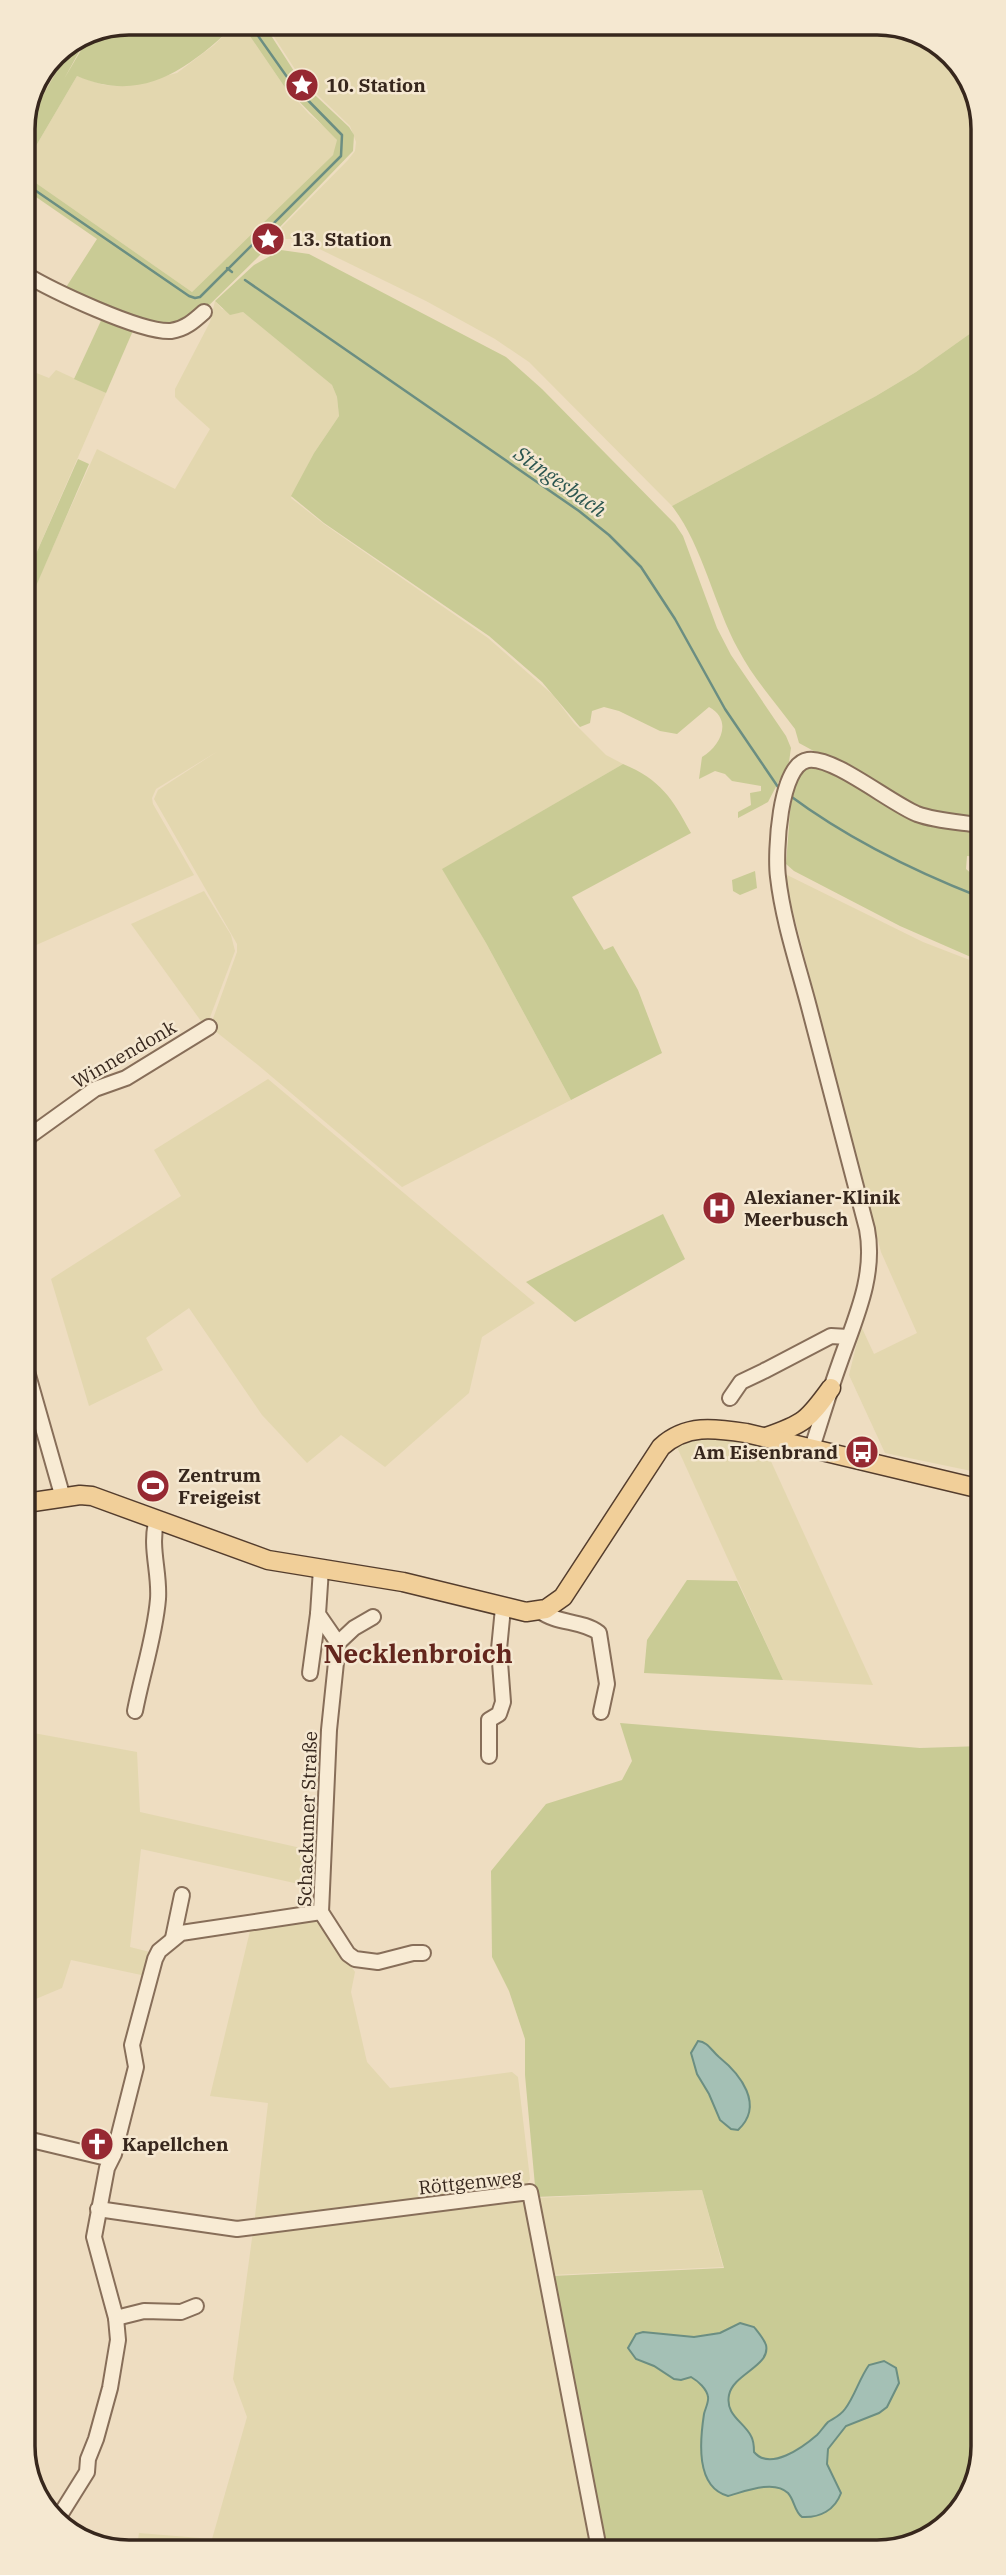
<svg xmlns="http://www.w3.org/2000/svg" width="1006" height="2575" font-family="'IBM Plex Serif',serif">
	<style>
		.farmland { fill: #e3d7af }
		.green { fill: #c9cb95 }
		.water { fill: #a4c0b5; stroke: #6b8e82; stroke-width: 2 }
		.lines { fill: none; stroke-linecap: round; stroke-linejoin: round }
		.stream { stroke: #6b8e82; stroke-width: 2.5 }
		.minor-casing { stroke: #876e59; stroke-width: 18 }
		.major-casing { stroke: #543d2d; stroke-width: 21 }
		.minor { stroke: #f8ebd4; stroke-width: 14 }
		.major { stroke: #f1cf99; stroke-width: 18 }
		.labels { text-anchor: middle; stroke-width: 5; stroke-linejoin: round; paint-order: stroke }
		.poi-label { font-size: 19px; font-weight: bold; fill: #37271d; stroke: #f5e8d1; text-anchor: start }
		.street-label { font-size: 19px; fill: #37271d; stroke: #f5e8d1 }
		.water-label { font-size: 21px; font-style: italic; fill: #2c5650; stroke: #f5e8d1 }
		.district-label { font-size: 26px; font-weight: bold; fill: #63261d; stroke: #f5e8d1 }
		.rim { fill: none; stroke: #37271d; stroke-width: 3.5 }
	</style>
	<rect width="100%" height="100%" fill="#eeddc1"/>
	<g class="farmland">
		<polygon points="237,23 241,23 284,86 309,114 333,134 337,140 336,148 333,155 192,292 23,174 23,168 77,76 104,85 125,86 177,73 214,45"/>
		<polygon points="265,23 885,23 942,45 978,95 978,328 916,372 876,396 672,506 529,362 495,339 426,301 299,239 282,239 278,231 348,160 355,151 356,142 350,126 302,80"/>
		<polygon points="57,52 62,62 23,130 23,122 54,53"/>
		<polygon points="215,301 222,309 238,313 243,312 332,385 337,397 339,416 314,453 291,498 324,524 488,638 553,695 574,723 606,755 623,764 443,869 486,943 571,1100 402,1187 258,1065 210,1027 237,952 237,944 154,799 158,790 218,751 156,789 152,798 153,804 194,875 25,950 24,589 32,593 97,449 175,489 210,429 182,404 175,397 175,389 210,322"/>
		<polygon points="24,368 49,378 56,370 106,393 24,581"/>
		<polygon points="783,873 923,942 980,964 981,1473 885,1453 849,1375 861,1326 874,1354 917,1333 881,1252"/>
		<polygon points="204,891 231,935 235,951 206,1028 131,924"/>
		<polygon points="268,1079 535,1303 482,1337 469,1393 385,1467 341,1435 307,1463 262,1415 189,1308 146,1338 163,1370 89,1406 51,1279 181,1196 154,1150"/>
		<polygon points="705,1437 764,1446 873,1685 783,1680 676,1445 686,1439"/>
		<polygon points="28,1732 137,1752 140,1812 319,1852 317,1888 141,1849 130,1947 150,1952 146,1976 71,1960 62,1988 31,2001 27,2000 27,1776 31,1764"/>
		<polygon points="318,1918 355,1972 351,1992 367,2062 390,2088 512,2072 518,2077 530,2179 523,2190 254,2225 268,2103 210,2096 251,1927"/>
		<polygon points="702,2190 723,2267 551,2275 536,2198"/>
		<polygon points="522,2196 530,2201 596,2549 136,2552 139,2533 212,2539 247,2417 233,2379 253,2231"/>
	</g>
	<g class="green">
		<path d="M129,23H237C190,67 144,105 77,76L23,168V130L62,62L57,52L85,41L64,79L87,40Z"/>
		<polygon points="241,23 263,23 301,82 349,127 354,135 353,151 277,230 279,243 261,254 193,321 174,330 63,292 97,239 23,188 23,174 192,292 333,155 337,140 284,86"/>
		<path d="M281,250L309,254L506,357L542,389L675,524L683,536L717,628L731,655L786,736L791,748L789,762L768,802L738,818V812L751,805L750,793L761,791V786L732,781L725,774L715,771L699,779L702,757C721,746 733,720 709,707L677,734L660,731L619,711L604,707L592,711L590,723L580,727L542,682L489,636L324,523L291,496L314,453L339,416L337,397L332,385L243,312L230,315L215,301L254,265Z"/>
		<polygon points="105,312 135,326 106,393 74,379"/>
		<path d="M978,328L980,857L967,856L966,869L980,881V961L900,926L794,871L786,864L791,800L800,753L931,815L799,743L795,729C776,703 753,678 738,649C714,605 702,544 672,506L876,396L916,372Z"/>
		<polygon points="78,459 89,464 33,593 24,589 24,581"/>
		<path d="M623,764C661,780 672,798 691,833L572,897L604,950L613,946L638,990L662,1053L571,1100L486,943L442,869Z"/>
		<polygon points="755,871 757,888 740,895 733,891 732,880"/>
		<polygon points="663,1214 685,1259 575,1322 526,1282"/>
		<polygon points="687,1580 737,1581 783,1680 644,1673 647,1640"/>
		<polygon points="620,1723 920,1748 982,1746 983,2447 962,2511 911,2547 603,2549 552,2276 724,2268 702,2190 536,2197 525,2075 525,2039 509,1991 492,1957 491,1871 546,1804 622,1780 632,1761"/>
	</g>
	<g class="water">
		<path d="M698,2041C708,2042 711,2050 719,2057C740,2074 765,2105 738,2130L731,2129L720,2120L709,2094L697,2074L691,2053Z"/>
		<path d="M740,2323L754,2327C758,2332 764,2339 766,2345C771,2366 733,2374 729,2395C725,2415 744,2422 751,2436C754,2441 754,2446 754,2452C770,2471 802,2448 817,2435C821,2431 824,2426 828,2422C834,2418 840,2416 845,2409C855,2396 859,2379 869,2365L884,2361L896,2368L899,2383L887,2407L879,2413L846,2426L828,2449L827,2464L841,2493C835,2510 820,2518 802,2517C794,2511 795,2501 788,2493C774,2479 743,2492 728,2496C695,2487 700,2440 704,2414C705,2409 709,2402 708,2397C707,2389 698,2381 691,2377L681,2380L674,2379L654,2366L636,2359L628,2348L636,2334L643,2332L694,2337L720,2333Z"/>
	</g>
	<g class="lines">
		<g class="stream">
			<polyline points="23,182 189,296 195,298 200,297 341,156 342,135 292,84 249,23"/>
			<polyline points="227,268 232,272"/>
			<polyline points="245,280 579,511 609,535 641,567 675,619 725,709 778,787"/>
			<path d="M789,795C848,839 911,870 980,897"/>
		</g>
		<defs>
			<g id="minor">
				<path d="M23,273C51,290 141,333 171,331C185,329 194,321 204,312"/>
				<polyline points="25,1142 31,1135 95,1089 126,1078 209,1027"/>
				<polyline points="26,1368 63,1498"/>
				<polyline points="730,1398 741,1382 764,1371 831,1336 848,1337"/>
				<path d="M812,1448C821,1420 829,1393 839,1365C854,1321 876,1277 867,1229C847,1155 828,1081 809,1007C798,965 783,921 778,877C775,854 779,764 808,760C833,756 890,803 917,814C936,821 959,822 979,825"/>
				<polyline points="321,1569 318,1614 338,1643"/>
				<path d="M540,1611C557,1624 582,1620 599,1633L607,1684L601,1712"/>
				<polyline points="373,1617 354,1628 338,1643 329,1730 321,1912 348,1954 355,1959 378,1962 413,1953 423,1953"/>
				<polyline points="310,1673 318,1614"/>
				<path d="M135,1711C142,1674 155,1636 158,1599C160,1572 149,1546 157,1519"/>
				<polyline points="489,1756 489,1720 499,1714 503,1702 499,1649 503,1608"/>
				<polyline points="173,1938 182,1895"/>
				<polyline points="27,2139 111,2159"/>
				<polyline points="98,2209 237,2229 530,2192 599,2549"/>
				<polyline points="116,2318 144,2311 181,2312 196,2306"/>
				<polyline points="57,2520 87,2472 88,2459 96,2439 110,2388 118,2340 116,2318 94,2237 107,2168 114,2154 136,2067 132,2045 155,1959 159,1951 181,1933 321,1912"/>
			</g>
			<g id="major">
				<path d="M766,1437C804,1424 808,1420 831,1388"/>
				<path d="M26,1503L80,1495L92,1496L268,1560L403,1582L526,1612L546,1609L563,1597L661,1447C686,1424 714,1428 746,1433L981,1489"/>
			</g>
		</defs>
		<use href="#minor" class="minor-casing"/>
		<use href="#major" class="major-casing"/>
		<use href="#minor" class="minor"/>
		<use href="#major" class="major"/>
	</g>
	<defs>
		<symbol id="sight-disc" viewBox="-11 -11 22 22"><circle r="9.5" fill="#962932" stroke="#f5e8d1"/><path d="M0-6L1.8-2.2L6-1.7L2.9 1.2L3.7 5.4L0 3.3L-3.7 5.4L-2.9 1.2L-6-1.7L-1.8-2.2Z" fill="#fff"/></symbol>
		<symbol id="hospital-disc" viewBox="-11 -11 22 22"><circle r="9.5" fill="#962932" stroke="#f5e8d1"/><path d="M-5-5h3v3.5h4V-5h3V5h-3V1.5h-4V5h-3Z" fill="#fff"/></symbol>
		<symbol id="bus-disc" viewBox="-11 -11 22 22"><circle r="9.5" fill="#962932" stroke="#f5e8d1"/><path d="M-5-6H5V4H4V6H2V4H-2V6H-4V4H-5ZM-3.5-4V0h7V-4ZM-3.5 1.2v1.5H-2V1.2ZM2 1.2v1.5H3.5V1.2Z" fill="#fff"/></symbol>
		<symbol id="stadium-disc" viewBox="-11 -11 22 22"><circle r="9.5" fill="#962932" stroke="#f5e8d1"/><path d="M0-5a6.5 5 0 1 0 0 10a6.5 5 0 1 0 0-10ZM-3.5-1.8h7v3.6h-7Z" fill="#fff"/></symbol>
		<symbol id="church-disc" viewBox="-11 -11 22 22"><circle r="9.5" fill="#962932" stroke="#f5e8d1"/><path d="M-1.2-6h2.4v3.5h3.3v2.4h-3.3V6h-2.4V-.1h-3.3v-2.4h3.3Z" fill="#fff"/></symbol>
	</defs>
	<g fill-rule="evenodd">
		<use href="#sight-disc" x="283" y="66" width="38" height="38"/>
		<use href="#sight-disc" x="249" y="220" width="38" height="38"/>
		<use href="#hospital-disc" x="700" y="1189" width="38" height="38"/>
		<use href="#bus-disc" x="843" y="1433" width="38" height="38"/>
		<use href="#stadium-disc" x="134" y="1467" width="38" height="38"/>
		<use href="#church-disc" x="78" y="2125" width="38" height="38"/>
	</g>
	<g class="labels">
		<g class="poi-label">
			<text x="326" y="92">10. Station</text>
			<text x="292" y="246">13. Station</text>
			<text x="744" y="1204">Alexianer-Klinik<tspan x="744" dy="22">Meerbusch</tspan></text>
			<text x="838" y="1459" text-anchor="end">Am Eisenbrand</text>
			<text x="178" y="1482">Zentrum<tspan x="178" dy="22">Freigeist</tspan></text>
			<text x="122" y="2151">Kapellchen</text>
		</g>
		<g class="street-label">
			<text transform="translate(124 1054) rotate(-30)" y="7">Winnendonk</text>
			<text transform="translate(307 1819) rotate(-88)" y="7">Schackumer Straße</text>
			<text transform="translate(470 2182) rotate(-6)" y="7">Röttgenweg</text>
		</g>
		<g class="water-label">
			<text transform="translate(560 482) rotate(35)" y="7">Stingesbach</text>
		</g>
		<g class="district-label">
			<text x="418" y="1663">Necklenbroich</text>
		</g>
	</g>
	<path d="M0 0H1006V2575H0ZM129 35H877A94 94 0 0 1 971 129V2446A94 94 0 0 1 877 2540H129A94 94 0 0 1 35 2446V129A94 94 0 0 1 129 35Z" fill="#f5e8d1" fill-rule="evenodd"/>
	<path class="rim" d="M129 35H877A94 94 0 0 1 971 129V2446A94 94 0 0 1 877 2540H129A94 94 0 0 1 35 2446V129A94 94 0 0 1 129 35Z"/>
</svg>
